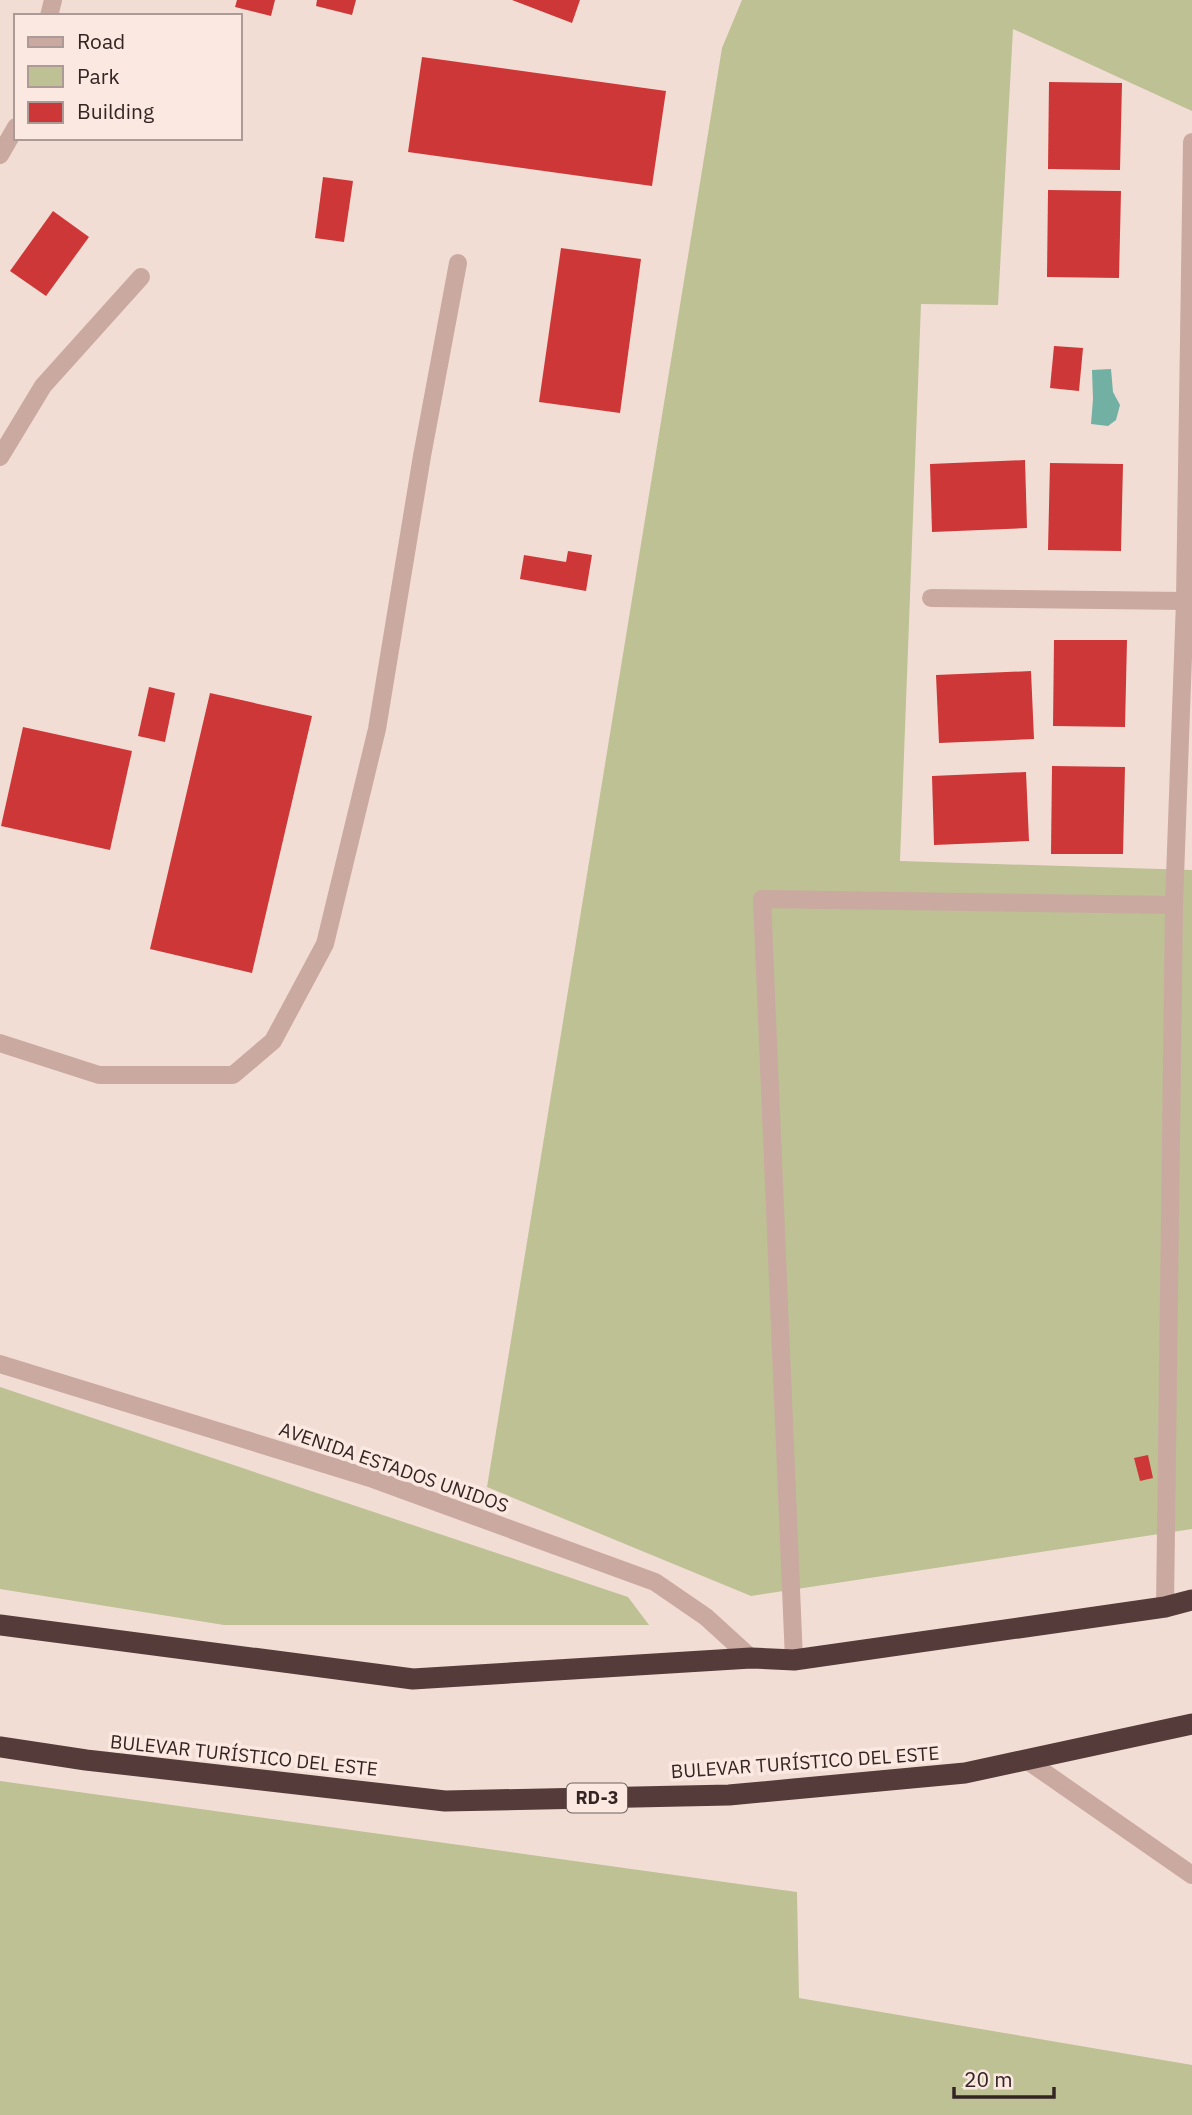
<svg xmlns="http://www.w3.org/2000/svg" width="1192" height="2115" font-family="'IBM Plex Sans',sans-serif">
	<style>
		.green { fill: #bdc194 }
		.water { fill: #72b0a4 }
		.building { fill: #ce3737 }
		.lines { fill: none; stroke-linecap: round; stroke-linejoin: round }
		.minor { stroke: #caa9a1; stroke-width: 18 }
		.highway { stroke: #553c3a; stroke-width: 21 }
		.labels { text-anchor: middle; stroke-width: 7; stroke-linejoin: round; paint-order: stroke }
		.shield { fill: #fae8e1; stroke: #6f605d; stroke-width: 2 }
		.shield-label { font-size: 18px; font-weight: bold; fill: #342524 }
		.street-label { font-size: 19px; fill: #342524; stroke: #fae8e1 }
	</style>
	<rect width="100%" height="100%" fill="#f2ddd5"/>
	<g class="green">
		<polygon points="742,0 1192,0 1192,111 1013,29 998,305 921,304 900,861 1192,870 1192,1529 751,1596 487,1487 722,48"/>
		<polygon points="0,1387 628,1597 649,1625 224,1625 0,1589"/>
		<polygon points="0,1781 797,1892 799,1998 1192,2065 1192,2115 0,2115"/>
	</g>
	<polygon class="water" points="1111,369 1113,392 1120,405 1116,420 1108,426 1091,424 1093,399 1092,370"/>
	<g class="building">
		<polygon points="237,0 275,0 271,16 235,7"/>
		<polygon points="317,0 356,0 352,15 316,6"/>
		<polygon points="512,0 580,0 572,23"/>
		<polygon points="422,57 666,91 652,186 408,152"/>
		<polygon points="1049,82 1122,83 1120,170 1048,169"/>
		<polygon points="323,177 353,181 344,242 315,238"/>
		<polygon points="1048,190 1121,191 1119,278 1047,277"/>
		<polygon points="53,211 89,237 46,296 10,271"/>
		<polygon points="561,248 641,259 620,413 539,402"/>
		<polygon points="1054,346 1083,348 1079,391 1050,388"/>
		<polygon points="1025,460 1027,528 932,532 930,464"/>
		<polygon points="1050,463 1123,464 1121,551 1048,550"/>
		<polygon points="568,551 592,555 586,591 520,579 524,555 566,562"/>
		<polygon points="1054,640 1127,640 1125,727 1053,726"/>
		<polygon points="1031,671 1034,739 939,743 936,675"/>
		<polygon points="149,687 175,693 165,742 138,736"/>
		<polygon points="210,693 312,716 252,973 150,949"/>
		<polygon points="23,727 132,751 110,850 1,826"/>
		<polygon points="1052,766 1125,767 1123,854 1051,854"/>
		<polygon points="1026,772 1029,841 934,845 932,776"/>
		<polygon points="1148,1455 1153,1478 1140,1481 1134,1458"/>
	</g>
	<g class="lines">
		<g class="minor">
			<polyline points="49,16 53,0"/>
			<polyline points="0,155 16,127"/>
			<polyline points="0,457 43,386 141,277"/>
			<polyline points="931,598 1185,601"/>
			<polyline points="0,1043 99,1075 233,1075 273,1041 325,944 377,729 422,456 458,263"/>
			<polyline points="0,1364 373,1479 655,1582 706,1617 751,1658"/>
			<polyline points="1165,1607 1174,905 1185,601 1192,142"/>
			<polyline points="794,1660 762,899 1174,905"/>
			<polyline points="1025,1759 1192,1875"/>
		</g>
		<g class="highway">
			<polyline points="0,1625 413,1679 751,1658 794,1660 1165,1607 1192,1600"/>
			<polyline points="0,1747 86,1760 445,1801 729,1795 965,1773 1192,1724"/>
		</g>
	</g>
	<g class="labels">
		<rect class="shield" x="567" y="1783.5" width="60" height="29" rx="5"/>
		<g class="shield-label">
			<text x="597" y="1804">RD-3</text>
		</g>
		<g class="street-label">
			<text transform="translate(394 1467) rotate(19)" y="7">AVENIDA ESTADOS UNIDOS</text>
			<text transform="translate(244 1755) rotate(6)" y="7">BULEVAR TURÍSTICO DEL ESTE</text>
			<text transform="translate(805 1762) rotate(-4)" y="7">BULEVAR TURÍSTICO DEL ESTE</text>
		</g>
	</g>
	<rect x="14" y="14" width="228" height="126" fill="#fae8e1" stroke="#ab9a95" stroke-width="2"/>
	<rect x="28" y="37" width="35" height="10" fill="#caa9a1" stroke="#ab9a95" stroke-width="2"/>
	<text x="77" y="49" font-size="21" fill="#342524">Road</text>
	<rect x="28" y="66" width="35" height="21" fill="#bdc194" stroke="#ab9a95" stroke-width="2"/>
	<text x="77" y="84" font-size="21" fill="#342524">Park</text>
	<rect x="28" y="102" width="35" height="21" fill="#ce3737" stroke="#ab9a95" stroke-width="2"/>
	<text x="77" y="119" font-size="21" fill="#342524">Building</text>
	<path d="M954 2087v10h100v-10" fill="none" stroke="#342524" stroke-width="3.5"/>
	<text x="964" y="2087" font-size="21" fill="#342524" stroke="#fae8e1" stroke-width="5" paint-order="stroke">20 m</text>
</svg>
